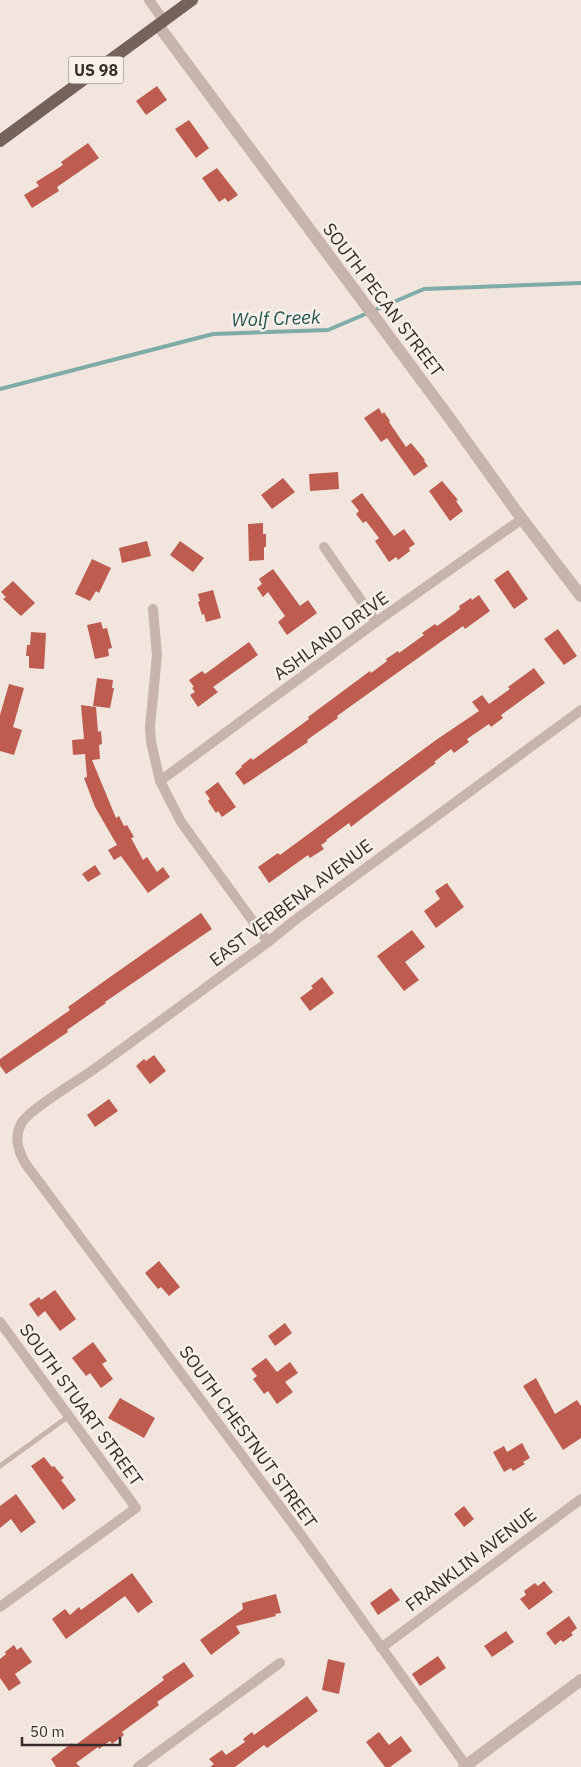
<svg xmlns="http://www.w3.org/2000/svg" width="581" height="1767" font-family="'IBM Plex Sans',sans-serif">
	<style>
		.lines { fill: none; stroke-linecap: round; stroke-linejoin: round }
		.stream { stroke: #7faca8; stroke-width: 4 }
		.building { fill: #bd5c4f }
		.service { stroke: #c8b4aa; stroke-width: 5 }
		.minor { stroke: #c8b4aa; stroke-width: 10 }
		.tertiary { stroke: #c8b4aa; stroke-width: 12 }
		.primary { stroke: #77615b; stroke-width: 12 }
		.labels { text-anchor: middle; stroke-width: 5; stroke-linejoin: round; paint-order: stroke }
		.shield { fill: #f8f0ea; stroke: #706763; stroke-width: 1 }
		.shield-label { font-size: 16px; font-weight: bold; fill: #362c29 }
		.street-label { font-size: 18px; fill: #362c29; stroke: #f8f0ea }
		.water-label { font-size: 19px; font-style: italic; fill: #225551; stroke: #f8f0ea }
	</style>
	<rect width="100%" height="100%" fill="#f1e5de"/>
	<g class="lines">
		<polyline class="stream" points="0,389 213,334 328,330 424,289 581,283"/>
	</g>
	<g class="building">
		<polygon points="157,86 167,100 146,115 136,101"/>
		<polygon points="189,120 209,148 196,158 175,129"/>
		<polygon points="88,143 99,158 57,187 59,191 32,208 24,195 39,186 36,182 63,165 61,162"/>
		<polygon points="217,168 238,195 228,202 225,198 219,202 202,178"/>
		<polygon points="379,408 382,414 384,412 390,421 389,422 406,447 411,443 425,460 424,461 428,466 414,476 387,438 381,442 364,418"/>
		<polygon points="338,472 339,489 310,491 309,474"/>
		<polygon points="283,478 295,492 272,509 261,495"/>
		<polygon points="442,481 458,500 456,501 463,511 450,521 429,491"/>
		<polygon points="362,493 394,536 404,529 415,544 409,548 410,551 398,560 396,557 389,562 375,541 379,538 366,521 363,523 356,514 359,511 351,501"/>
		<polygon points="263,523 263,534 266,534 266,547 264,547 264,560 249,561 248,524"/>
		<polygon points="147,541 151,556 122,563 119,548"/>
		<polygon points="180,541 204,558 193,572 170,555"/>
		<polygon points="92,559 111,568 99,593 96,591 90,601 75,594"/>
		<polygon points="273,569 300,606 308,600 317,613 287,635 278,622 285,616 268,592 263,597 257,588 262,584 259,579"/>
		<polygon points="508,570 528,599 514,609 494,580"/>
		<polygon points="13,581 35,603 21,616 3,599 6,597 1,592"/>
		<polygon points="213,590 221,618 206,622 204,614 202,615 198,602 200,601 198,594"/>
		<polygon points="479,595 490,611 465,629 463,626 390,678 337,716 338,718 307,740 308,742 244,785 235,773 242,767 241,766 251,758 253,760 309,719 308,717 370,671 371,673 387,661 386,659 398,651 399,653 424,635 422,633 435,624 437,626 454,614 460,609 459,606 471,598 472,600"/>
		<polygon points="101,622 103,629 107,628 112,648 108,649 109,656 95,659 87,625"/>
		<polygon points="558,629 577,656 564,665 544,639"/>
		<polygon points="31,632 46,633 44,669 29,668 29,656 26,656 27,645 30,645"/>
		<polygon points="249,642 258,655 213,687 218,692 198,707 190,695 195,692 192,688 194,687 189,680 202,671 205,674"/>
		<polygon points="534,668 545,683 501,715 503,718 491,727 489,724 467,739 469,742 454,753 451,749 434,762 436,763 365,816 351,827 349,823 326,840 327,841 321,845 324,849 310,858 308,855 269,883 258,867 278,853 280,855 436,740 479,711 472,702 482,695 489,704 510,689 508,687"/>
		<polygon points="97,678 113,680 112,688 114,688 110,708 93,706"/>
		<polygon points="9,684 24,688 13,727 22,730 14,755 0,751 0,715"/>
		<polygon points="81,705 96,707 98,732 101,731 102,744 99,745 100,759 92,760 116,818 119,816 124,826 127,825 134,837 131,838 143,860 147,857 157,872 163,867 170,877 148,893 121,856 114,860 108,850 117,845 95,807 84,778 87,777 85,754 73,755 72,740 84,739"/>
		<polygon points="218,782 236,807 222,817 218,811 216,813 208,801 210,799 205,792"/>
		<polygon points="95,865 101,874 88,882 82,874"/>
		<polygon points="447,883 464,907 436,928 424,911 440,899 435,891"/>
		<polygon points="201,913 212,929 105,1002 106,1003 67,1030 68,1032 6,1074 0,1066 0,1059 70,1010 68,1007 103,982"/>
		<polygon points="412,930 425,947 405,962 419,980 404,991 377,956"/>
		<polygon points="322,977 334,993 310,1011 300,998 313,988 311,986"/>
		<polygon points="154,1055 166,1071 150,1084 136,1066 144,1059 146,1061"/>
		<polygon points="109,1099 118,1111 95,1127 87,1115"/>
		<polygon points="159,1261 180,1287 169,1296 161,1287 158,1289 145,1273"/>
		<polygon points="55,1290 76,1319 60,1331 45,1311 38,1317 29,1304 39,1297 41,1300"/>
		<polygon points="285,1323 292,1333 275,1346 268,1336"/>
		<polygon points="93,1342 107,1361 102,1364 113,1379 101,1388 90,1373 86,1376 72,1358"/>
		<polygon points="266,1358 277,1372 290,1362 298,1373 285,1382 293,1392 277,1404 268,1391 264,1394 253,1379 257,1376 251,1369"/>
		<polygon points="536,1378 555,1414 577,1400 581,1406 581,1438 563,1450 523,1386"/>
		<polygon points="120,1398 155,1418 144,1438 108,1418"/>
		<polygon points="522,1443 530,1458 523,1462 525,1464 513,1471 511,1468 504,1472 493,1452 504,1446 507,1452"/>
		<polygon points="44,1457 52,1467 54,1466 64,1478 61,1480 76,1500 63,1510 31,1466"/>
		<polygon points="16,1494 36,1522 21,1533 11,1519 0,1528 0,1506"/>
		<polygon points="464,1506 474,1519 464,1527 454,1514"/>
		<polygon points="132,1573 153,1602 138,1613 125,1596 66,1639 52,1619 65,1609 70,1615 79,1607 81,1610"/>
		<polygon points="544,1581 553,1592 529,1610 520,1599 526,1595 524,1591 535,1583 538,1586"/>
		<polygon points="391,1588 400,1600 378,1615 370,1603"/>
		<polygon points="276,1594 281,1613 275,1614 276,1616 236,1626 240,1633 211,1655 200,1640 243,1609 242,1603"/>
		<polygon points="569,1616 577,1628 571,1633 573,1635 563,1642 561,1640 555,1645 546,1633"/>
		<polygon points="506,1631 514,1642 492,1657 484,1646"/>
		<polygon points="14,1645 17,1650 21,1647 32,1662 15,1674 21,1683 9,1691 0,1678 0,1659 6,1654 5,1652"/>
		<polygon points="438,1656 446,1668 420,1686 412,1674"/>
		<polygon points="328,1659 345,1663 339,1694 322,1690"/>
		<polygon points="184,1662 194,1676 157,1702 159,1705 122,1732 124,1735 112,1744 110,1741 99,1749 98,1747 76,1763 80,1767 56,1767 51,1759 72,1743 74,1746 126,1708 164,1680 162,1677"/>
		<polygon points="307,1696 318,1711 267,1748 264,1745 235,1767 210,1767 214,1764 209,1759 222,1750 226,1755 245,1742 243,1739 252,1732 254,1735"/>
		<polygon points="379,1732 389,1745 401,1736 412,1751 390,1767 385,1767 366,1742"/>
	</g>
	<g class="lines">
		<polyline class="service" points="0,1466 69,1416"/>
		<g class="minor">
			<polyline points="149,0 164,21"/>
			<polyline points="324,547 376,622"/>
			<polyline points="153,609 157,655 150,727 151,742 160,781 181,822 268,942"/>
			<polyline points="160,781 376,622 522,519"/>
			<polyline points="0,1322 136,1508 0,1607"/>
			<polyline points="381,1648 581,1499"/>
			<polyline points="138,1767 280,1663"/>
			<path d="M467,1767L301,1535L25,1163C18,1150 14,1138 21,1124C26,1112 77,1081 90,1072C150,1029 209,985 268,942L295,920L581,710"/>
		</g>
		<g class="tertiary">
			<polyline points="158,25 451,420 522,519 581,596"/>
			<polyline points="464,1767 581,1680"/>
		</g>
		<polyline class="primary" points="0,141 192,0"/>
	</g>
	<g class="labels">
		<rect class="shield" x="68.5" y="56.5" width="55" height="27" rx="4"/>
		<g class="shield-label">
			<text x="96" y="76">US 98</text>
		</g>
		<g class="street-label">
			<text transform="translate(383 300) rotate(53)" y="6">SOUTH PECAN STREET</text>
			<text transform="translate(331 636) rotate(-36)" y="6">ASHLAND DRIVE</text>
			<text transform="translate(291 903) rotate(-37)" y="6">EAST VERBENA AVENUE</text>
			<text transform="translate(81 1405) rotate(54)" y="6">SOUTH STUART STREET</text>
			<text transform="translate(248 1437) rotate(54)" y="6">SOUTH CHESTNUT STREET</text>
			<text transform="translate(471 1560) rotate(-37)" y="6">FRANKLIN AVENUE</text>
		</g>
		<g class="water-label">
			<text transform="translate(276 318) rotate(-2)" y="7">Wolf Creek</text>
		</g>
	</g>
	<path d="M22 1737v8h98v-8" fill="none" stroke="#362c29" stroke-width="2.5"/>
	<text x="30" y="1737" font-size="15" fill="#362c29" stroke="#f8f0ea" stroke-width="4" paint-order="stroke">50 m</text>
</svg>
